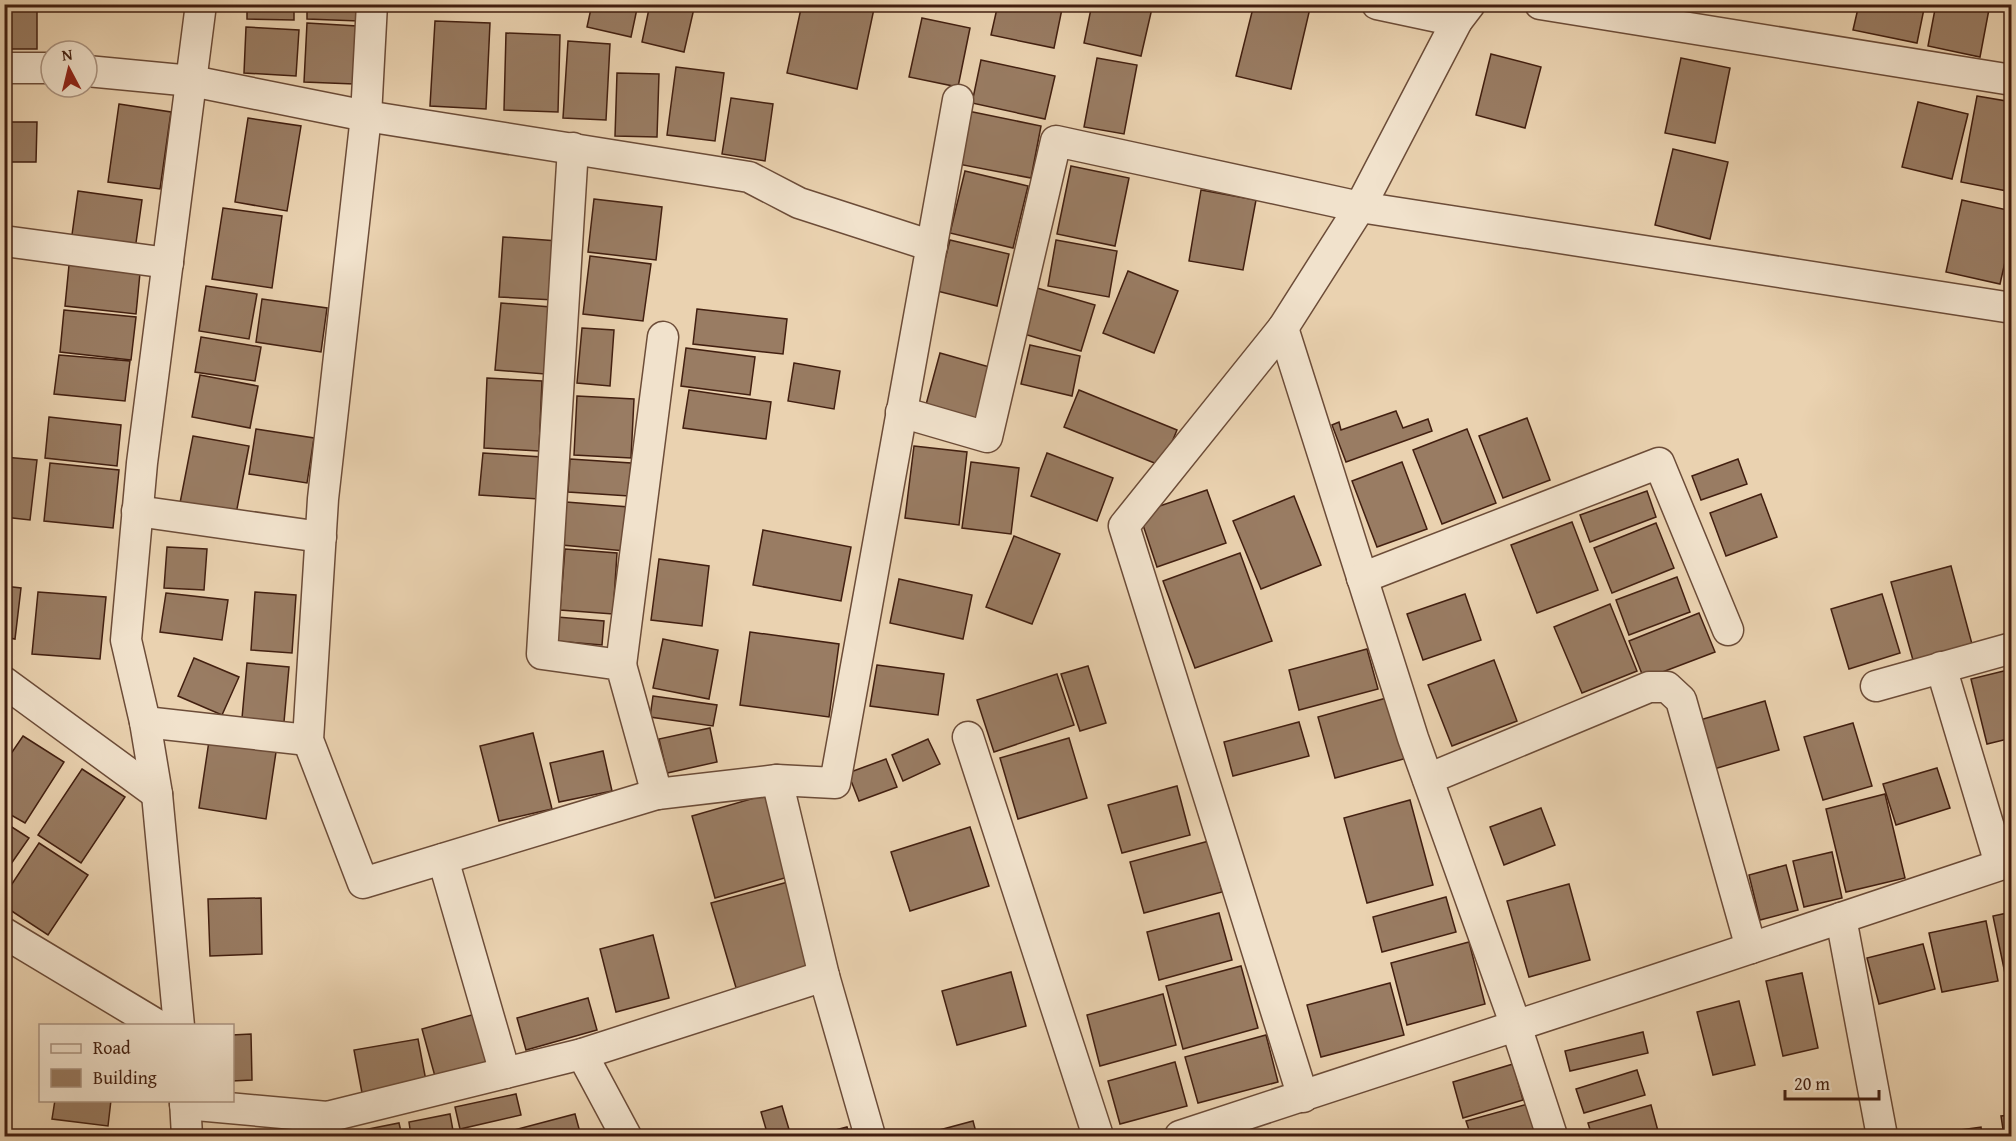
<svg xmlns="http://www.w3.org/2000/svg" width="2016" height="1141" font-family="'Gentium Book Plus',serif">
	<style>
		.building { fill: #997c63; stroke: #421f10; stroke-width: 1.5 }
		.lines { fill: none; stroke-linecap: round; stroke-linejoin: round }
		.street-casing { stroke: #6c4c38; stroke-width: 33 }
		.street { stroke: #f1e2cc; stroke-width: 30 }
	</style>
	<rect width="100%" height="100%" fill="#ead2b0"/>
	<filter id="stains"><feTurbulence type="fractalNoise" baseFrequency=".00333" numOctaves="4"/><feColorMatrix values="0 0 0 0 .2 0 0 0 0 .09 0 0 0 0 .02 0 0 0 .5 -.17"/></filter>
	<radialGradient id="worn" r=".72"><stop offset=".6" stop-color="#630" stop-opacity="0"/><stop offset="1" stop-color="#630" stop-opacity=".3"/></radialGradient>
	<g class="building">
		<polygon points="247,4 294,4 294,20 247,19"/>
		<polygon points="307,4 360,4 359,21 307,19"/>
		<polygon points="592,4 638,4 631,37 587,27"/>
		<polygon points="650,4 695,4 684,52 642,42"/>
		<polygon points="802,4 875,4 857,89 787,73"/>
		<polygon points="998,4 1063,4 1054,48 991,35"/>
		<polygon points="1092,4 1153,4 1141,56 1084,43"/>
		<polygon points="1254,4 1311,4 1291,89 1236,76"/>
		<polygon points="1859,4 1925,4 1917,43 1853,30"/>
		<polygon points="1936,4 1990,4 1980,57 1928,46"/>
		<rect x="4" y="11" width="33" height="38"/>
		<polygon points="922,18 970,28 958,87 909,77"/>
		<polygon points="435,21 490,23 486,109 430,106"/>
		<polygon points="307,23 357,26 354,84 304,82"/>
		<polygon points="246,27 299,30 296,76 244,73"/>
		<polygon points="506,33 560,35 558,112 504,110"/>
		<polygon points="568,41 610,44 606,120 563,118"/>
		<polygon points="1491,54 1541,67 1525,128 1476,115"/>
		<polygon points="1097,58 1137,65 1124,134 1084,127"/>
		<polygon points="1681,58 1730,68 1715,143 1665,133"/>
		<polygon points="981,60 1055,76 1045,119 972,103"/>
		<polygon points="676,67 724,73 715,141 667,135"/>
		<polygon points="617,73 659,74 657,137 615,136"/>
		<polygon points="1977,96 2012,102 2012,192 1961,182"/>
		<polygon points="731,98 773,104 765,161 722,154"/>
		<polygon points="1918,102 1968,114 1952,179 1902,167"/>
		<polygon points="119,104 171,112 160,189 108,182"/>
		<polygon points="968,111 1041,126 1031,178 958,164"/>
		<polygon points="248,118 301,126 287,211 235,202"/>
		<polygon points="4,122 37,122 36,162 4,162"/>
		<polygon points="1673,149 1728,162 1710,239 1655,225"/>
		<polygon points="1071,166 1129,178 1115,246 1057,234"/>
		<polygon points="965,171 1028,186 1013,248 950,233"/>
		<polygon points="1201,190 1256,200 1243,270 1189,261"/>
		<polygon points="78,191 142,200 135,250 71,242"/>
		<polygon points="594,199 662,207 656,260 588,252"/>
		<polygon points="1962,200 2012,211 2012,231 2000,284 1946,272"/>
		<polygon points="223,208 282,216 272,288 212,279"/>
		<polygon points="503,237 558,241 554,300 499,297"/>
		<polygon points="950,240 1009,254 997,306 937,291"/>
		<polygon points="1056,240 1117,251 1109,297 1048,286"/>
		<polygon points="590,256 651,264 643,321 583,314"/>
		<polygon points="69,265 140,273 136,314 65,306"/>
		<polygon points="1128,271 1178,291 1154,353 1103,333"/>
		<polygon points="206,286 257,294 249,339 199,331"/>
		<polygon points="1037,288 1095,305 1081,351 1024,334"/>
		<polygon points="262,299 327,308 321,352 256,342"/>
		<polygon points="501,303 551,307 545,374 495,370"/>
		<polygon points="697,309 787,319 783,354 693,344"/>
		<polygon points="64,310 136,317 131,360 60,352"/>
		<polygon points="582,328 614,330 610,386 577,383"/>
		<polygon points="201,337 261,347 255,381 195,372"/>
		<polygon points="1030,345 1080,356 1072,396 1021,384"/>
		<polygon points="686,348 755,357 750,395 681,386"/>
		<polygon points="940,353 993,368 976,427 924,412"/>
		<polygon points="59,355 130,361 125,401 54,394"/>
		<polygon points="794,363 840,371 834,409 788,401"/>
		<polygon points="200,375 258,386 250,428 192,417"/>
		<polygon points="487,378 542,381 539,451 484,448"/>
		<polygon points="689,390 771,402 766,439 683,428"/>
		<polygon points="1079,390 1177,430 1162,466 1064,427"/>
		<polygon points="577,396 634,399 631,458 574,455"/>
		<polygon points="1396,411 1403,428 1428,419 1432,431 1346,462 1332,425 1339,422 1341,430"/>
		<polygon points="49,417 121,425 117,466 45,458"/>
		<polygon points="1527,418 1550,480 1503,498 1479,436"/>
		<polygon points="256,429 314,438 307,483 249,474"/>
		<polygon points="1467,429 1496,503 1442,524 1413,450"/>
		<polygon points="193,436 249,446 236,514 180,503"/>
		<polygon points="914,446 967,452 959,525 905,518"/>
		<polygon points="483,453 542,457 539,499 479,495"/>
		<polygon points="1047,453 1113,478 1097,521 1031,496"/>
		<polygon points="4,457 37,460 30,520 4,517"/>
		<polygon points="570,459 631,463 629,496 568,492"/>
		<polygon points="1738,459 1747,484 1701,500 1692,476"/>
		<polygon points="971,462 1019,468 1011,534 962,528"/>
		<polygon points="1402,462 1427,529 1377,547 1352,481"/>
		<polygon points="50,463 119,470 113,528 44,521"/>
		<polygon points="1207,490 1226,543 1157,567 1139,513"/>
		<polygon points="1647,491 1656,517 1590,542 1580,515"/>
		<polygon points="1761,494 1777,537 1726,556 1710,513"/>
		<polygon points="1294,496 1321,565 1261,589 1233,521"/>
		<polygon points="566,502 629,507 625,551 562,545"/>
		<polygon points="1572,522 1598,590 1537,613 1511,545"/>
		<polygon points="1656,523 1674,568 1612,593 1594,548"/>
		<polygon points="763,530 851,547 841,601 753,585"/>
		<polygon points="1014,536 1060,554 1032,624 986,607"/>
		<polygon points="167,547 207,549 204,590 164,588"/>
		<polygon points="565,549 617,553 613,614 560,610"/>
		<polygon points="1240,553 1272,641 1195,668 1163,581"/>
		<polygon points="659,559 709,566 702,626 651,620"/>
		<polygon points="1951,566 1972,644 1913,660 1891,582"/>
		<polygon points="1677,577 1690,612 1629,635 1616,600"/>
		<polygon points="899,579 972,595 963,639 890,623"/>
		<polygon points="4,586 21,588 15,639 4,637"/>
		<polygon points="38,592 106,597 100,659 32,654"/>
		<polygon points="255,592 296,595 292,653 251,650"/>
		<polygon points="166,593 228,600 222,640 160,632"/>
		<polygon points="1465,594 1481,640 1423,660 1407,614"/>
		<polygon points="1882,594 1900,653 1849,669 1831,609"/>
		<polygon points="1610,604 1637,671 1582,693 1554,627"/>
		<polygon points="1699,613 1715,652 1644,679 1629,641"/>
		<polygon points="557,617 604,621 602,645 555,641"/>
		<polygon points="750,632 839,644 829,717 740,705"/>
		<polygon points="663,639 718,650 709,699 653,688"/>
		<polygon points="1367,649 1378,689 1299,710 1289,670"/>
		<polygon points="194,658 239,677 222,715 178,696"/>
		<polygon points="1494,660 1517,721 1452,746 1428,685"/>
		<polygon points="247,663 289,667 284,722 242,718"/>
		<polygon points="877,665 944,674 938,715 870,706"/>
		<polygon points="1088,666 1106,723 1080,731 1061,674"/>
		<polygon points="2012,669 2012,738 1987,744 1971,679"/>
		<polygon points="1057,674 1074,725 994,752 977,700"/>
		<polygon points="653,696 717,705 713,726 650,717"/>
		<polygon points="1390,697 1407,758 1335,778 1318,717"/>
		<polygon points="1765,701 1779,750 1707,771 1693,722"/>
		<polygon points="1299,722 1309,756 1233,776 1224,742"/>
		<polygon points="1853,723 1872,786 1823,800 1804,737"/>
		<polygon points="710,728 717,762 667,773 659,739"/>
		<polygon points="533,733 552,809 499,821 480,746"/>
		<polygon points="23,736 64,762 25,823 4,811 4,764"/>
		<polygon points="1069,738 1087,798 1018,819 1000,758"/>
		<polygon points="928,739 940,764 903,781 892,755"/>
		<polygon points="209,741 276,752 266,819 199,808"/>
		<polygon points="603,751 612,791 559,802 550,763"/>
		<polygon points="886,759 897,787 859,801 848,773"/>
		<polygon points="1937,768 1950,808 1896,825 1883,784"/>
		<polygon points="82,769 125,797 81,863 38,835"/>
		<polygon points="1177,786 1190,835 1122,853 1108,805"/>
		<polygon points="1885,794 1905,878 1846,892 1826,809"/>
		<polygon points="765,795 788,877 715,898 692,816"/>
		<polygon points="1410,800 1433,885 1367,903 1344,818"/>
		<polygon points="1541,808 1555,845 1504,865 1490,827"/>
		<polygon points="4,822 29,838 4,874"/>
		<polygon points="970,827 989,886 910,911 891,852"/>
		<polygon points="1209,841 1222,892 1144,913 1130,862"/>
		<polygon points="39,843 88,875 48,935 4,906 4,896"/>
		<polygon points="1832,852 1842,898 1804,907 1793,861"/>
		<polygon points="1786,865 1798,910 1760,920 1749,875"/>
		<polygon points="788,882 812,970 737,991 711,903"/>
		<polygon points="1569,884 1590,960 1529,977 1507,901"/>
		<polygon points="1446,897 1456,932 1382,952 1373,917"/>
		<polygon points="261,898 262,954 210,956 208,899"/>
		<polygon points="2012,912 2012,982 2007,983 1993,916"/>
		<polygon points="1219,913 1232,960 1159,980 1147,932"/>
		<polygon points="1986,921 1998,981 1942,992 1929,933"/>
		<polygon points="653,935 669,998 616,1012 600,949"/>
		<polygon points="1469,942 1485,1004 1407,1025 1391,963"/>
		<polygon points="1923,944 1935,989 1879,1004 1867,958"/>
		<polygon points="1241,966 1258,1028 1183,1049 1166,986"/>
		<polygon points="1011,972 1026,1026 957,1045 942,991"/>
		<polygon points="1802,973 1818,1048 1783,1056 1766,981"/>
		<polygon points="1390,983 1404,1035 1321,1057 1307,1005"/>
		<polygon points="1163,994 1176,1045 1100,1066 1087,1015"/>
		<polygon points="588,998 597,1030 526,1050 517,1018"/>
		<polygon points="1739,1001 1755,1065 1713,1075 1697,1012"/>
		<polygon points="486,1011 500,1061 436,1080 422,1029"/>
		<polygon points="1643,1032 1648,1053 1570,1071 1565,1051"/>
		<polygon points="251,1034 252,1080 232,1081 232,1035"/>
		<polygon points="1266,1035 1278,1082 1198,1103 1185,1057"/>
		<polygon points="418,1039 427,1086 363,1098 354,1050"/>
		<polygon points="1175,1062 1187,1106 1120,1124 1108,1081"/>
		<polygon points="1513,1064 1523,1100 1463,1118 1453,1082"/>
		<polygon points="1637,1070 1645,1095 1584,1113 1576,1089"/>
		<polygon points="516,1094 521,1115 460,1129 455,1107"/>
		<polygon points="55,1100 111,1100 108,1126 52,1119"/>
		<polygon points="1528,1104 1537,1136 1471,1136 1466,1121"/>
		<polygon points="1651,1105 1658,1131 1638,1136 1592,1136 1588,1123"/>
		<polygon points="782,1106 791,1136 768,1136 761,1112"/>
		<polygon points="450,1114 454,1136 411,1136 409,1122"/>
		<polygon points="575,1114 581,1136 515,1136 514,1130"/>
		<polygon points="2012,1115 2012,1136 2004,1136 2001,1116"/>
		<polygon points="973,1121 977,1136 917,1136"/>
		<polygon points="399,1123 402,1136 354,1136 353,1132"/>
		<polygon points="847,1127 850,1136 813,1136"/>
		<polygon points="1981,1127 1982,1136 1917,1136"/>
		<polygon points="4,1130 27,1134 26,1136 4,1136"/>
		<polygon points="1330,1130 1332,1136 1309,1136"/>
	</g>
	<g class="lines">
		<defs>
			<g id="street">
				<polyline points="372,4 366,116 323,499 308,740 363,883 657,794 777,780 824,976 870,1136"/>
				<polyline points="1377,4 1457,21"/>
				<polyline points="1540,4 2012,80"/>
				<polyline points="4,68 51,68"/>
				<polyline points="87,71 192,81 366,116 749,177 799,203 932,246"/>
				<polyline points="573,148 542,654 621,665 657,794"/>
				<polyline points="4,241 168,263"/>
				<polyline points="1283,328 1413,738 1516,1026 1552,1136"/>
				<polyline points="901,412 987,437 1056,141 1360,207 2012,308"/>
				<polyline points="137,511 321,537"/>
				<polyline points="1362,578 1659,463 1728,630"/>
				<polyline points="621,665 663,337"/>
				<polyline points="1941,667 2000,864"/>
				<polyline points="4,682 157,794"/>
				<polyline points="1876,686 2012,648"/>
				<polyline points="145,722 308,740"/>
				<polyline points="968,737 1098,1136"/>
				<polyline points="1428,779 1649,687 1667,687 1681,700 1751,948"/>
				<polyline points="777,780 835,783 958,100"/>
				<polyline points="443,859 505,1073"/>
				<polyline points="1841,918 1882,1136"/>
				<polyline points="4,933 159,1026"/>
				<polyline points="179,1026 157,794 145,722 126,640 142,463 201,4"/>
				<polyline points="582,1054 626,1136"/>
				<polyline points="1303,1097 1124,526 1283,328 1360,207 1457,21 1470,4"/>
				<polyline points="185,1100 187,1136"/>
				<polyline points="185,1104 327,1117 582,1054 824,976"/>
				<polyline points="1180,1136 1649,982 2012,861"/>
			</g>
		</defs>
		<use href="#street" class="street-casing"/>
		<use href="#street" class="street"/>
	</g>
	<rect width="2016" height="1141" fill="none" stroke="#ead2b0" stroke-width="24"/>
	<rect x="6" y="6" width="2004" height="1129" fill="none" stroke="#421f10" stroke-width="3"/>
	<rect x="12" y="12" width="1992" height="1117" fill="none" stroke="#421f10" stroke-width="1.5"/>
	<rect x="39" y="1024" width="195" height="78" fill="#f1e2cc" stroke="#ab9481" stroke-width="1.5"/>
	<rect x="51" y="1044" width="30" height="9" fill="#f1e2cc" stroke="#ab9481" stroke-width="1.5"/>
	<text x="93" y="1054" font-size="18" fill="#421f10">Road</text>
	<rect x="51" y="1069" width="30" height="18" fill="#997c63" stroke="#ab9481" stroke-width="1.5"/>
	<text x="93" y="1084" font-size="18" fill="#421f10">Building</text>
	<g transform="translate(69 69) rotate(353)"><circle r="28" fill="#f1e2cc" stroke="#ab9481" stroke-width="1.5"/>
	<path d="M0-4.5L10 22L0 15L-10 22Z" fill="#8f2418"/>
	<text y="-9" font-size="16" font-weight="bold" text-anchor="middle" fill="#421f10">N</text>
	</g>
	<path d="M1785 1090v9h94v-9" fill="none" stroke="#421f10" stroke-width="3"/>
	<text x="1794" y="1090" font-size="18" fill="#421f10" stroke="#f1e2cc" stroke-width="4.5" paint-order="stroke">20 m</text>
	<rect width="100%" height="100%" filter="url(#stains)"/>
	<rect width="100%" height="100%" fill="url(#worn)"/>
</svg>
